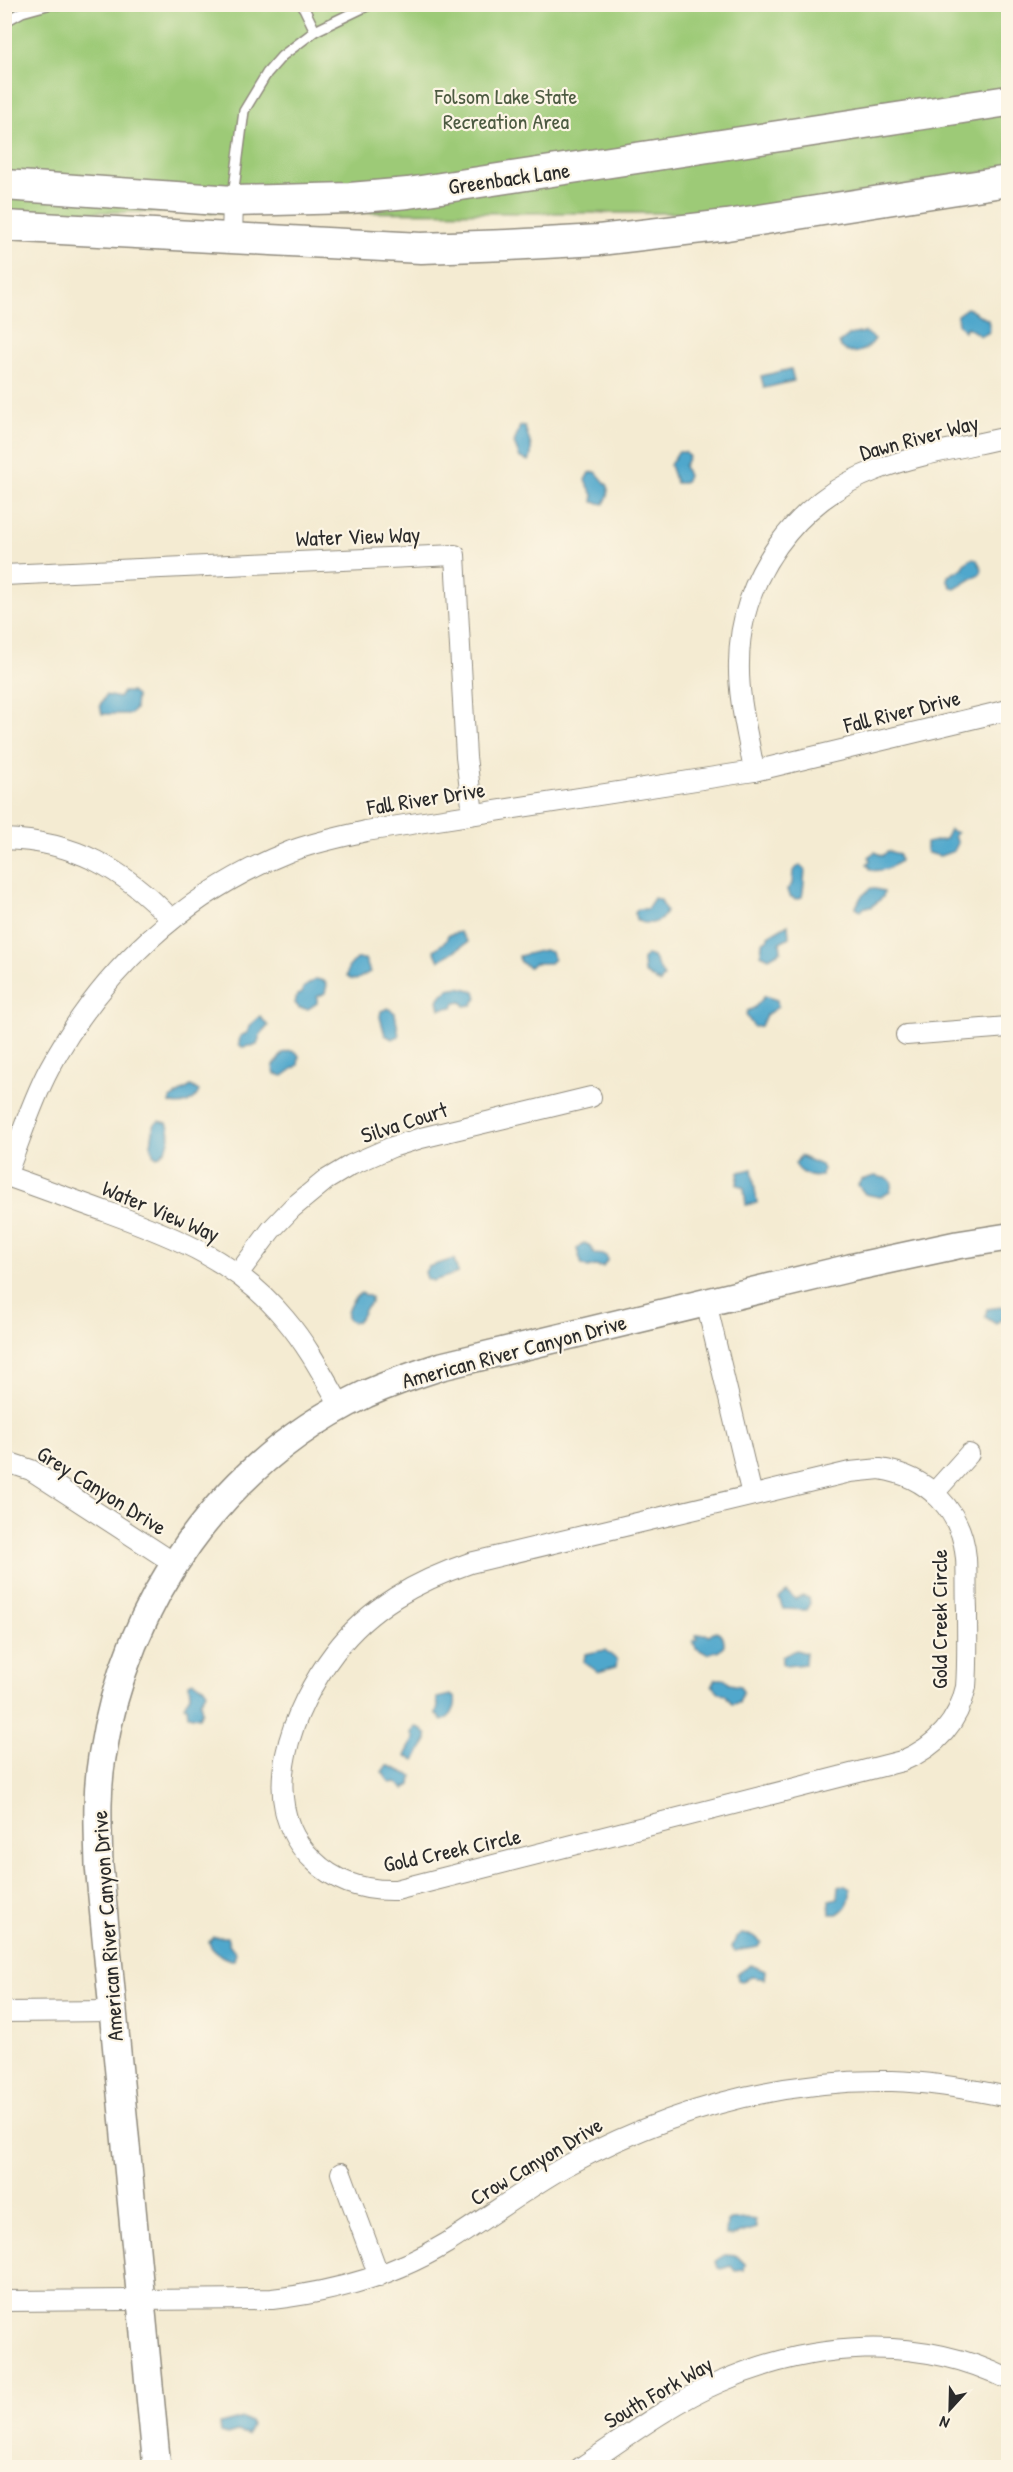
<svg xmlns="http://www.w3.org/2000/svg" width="1013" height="2472" font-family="'Patrick Hand',sans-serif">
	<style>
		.green { fill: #9dca77; stroke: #647a51; stroke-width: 1.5 }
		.water { fill: #4fa7cc; stroke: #3d697c; stroke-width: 1.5 }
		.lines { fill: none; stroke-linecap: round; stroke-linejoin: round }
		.service-casing { stroke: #908b7e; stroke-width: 12 }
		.minor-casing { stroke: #908b7e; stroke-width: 22 }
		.secondary-casing { stroke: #908b7e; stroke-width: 30 }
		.primary-casing { stroke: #908b7e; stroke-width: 33 }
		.service { stroke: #fff; stroke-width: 9 }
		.minor { stroke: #fff; stroke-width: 20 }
		.secondary { stroke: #fff; stroke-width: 27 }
		.primary { stroke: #fff; stroke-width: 30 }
		.labels { text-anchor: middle; stroke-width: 4.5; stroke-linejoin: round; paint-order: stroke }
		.park-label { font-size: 22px; fill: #4d5b42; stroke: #fcf5e5 }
		.street-label { font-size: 22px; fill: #2b2b2b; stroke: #fcf5e5 }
	</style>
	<rect width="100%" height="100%" fill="#fcf5e5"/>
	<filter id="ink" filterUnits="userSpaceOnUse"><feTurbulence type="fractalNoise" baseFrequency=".0167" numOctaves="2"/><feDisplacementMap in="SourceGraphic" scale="12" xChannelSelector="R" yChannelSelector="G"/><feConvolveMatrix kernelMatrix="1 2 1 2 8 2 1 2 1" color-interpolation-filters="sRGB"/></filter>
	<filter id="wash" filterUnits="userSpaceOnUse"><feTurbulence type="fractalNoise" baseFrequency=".008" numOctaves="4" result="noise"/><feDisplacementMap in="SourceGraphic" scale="24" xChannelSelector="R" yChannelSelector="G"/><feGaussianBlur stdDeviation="1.35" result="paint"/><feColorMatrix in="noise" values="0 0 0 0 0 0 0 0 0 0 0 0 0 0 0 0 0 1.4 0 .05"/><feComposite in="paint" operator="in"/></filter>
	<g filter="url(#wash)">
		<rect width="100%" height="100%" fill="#f4ebd2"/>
		<polygon class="green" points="5,5 1008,5 1008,168 748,213 5,212"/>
		<g class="water">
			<polygon points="967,308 988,320 990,329 988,333 981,336 967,327 964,331 958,324 957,315"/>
			<path d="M865,332L875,339C867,351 853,358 841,347L839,343L849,335Z"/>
			<polygon points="791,369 794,381 764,388 761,376"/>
			<path d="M520,426L525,427C528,438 535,450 529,461L520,458L514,443Z"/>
			<polygon points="678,452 685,452 689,457 684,466 688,476 684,483 676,483 670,465"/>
			<polygon points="596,472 608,486 608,496 604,504 593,502 593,495 585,480 589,473"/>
			<polygon points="973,558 977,560 982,569 981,573 955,589 952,588 947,580 948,576 963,568 964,564"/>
			<polygon points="123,692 131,692 136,696 135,709 131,714 102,714 100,705 106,695 119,698"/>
			<polygon points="950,830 957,833 954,836 958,843 954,851 940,856 928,853 926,850 926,843 945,839"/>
			<path d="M888,851L899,854L900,861C892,868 881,872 871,870L867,864L870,861L869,856L875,852L882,856Z"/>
			<path d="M800,865L805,870C804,879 804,888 802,897L796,899L789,896L787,890L792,884L793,871Z"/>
			<polygon points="871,888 884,891 883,897 871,907 865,907 861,911 858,910 856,907 861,897"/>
			<path d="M654,898L661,900L666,912C661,924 647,926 636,920L635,913L638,909H647Z"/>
			<polygon points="788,924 789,937 780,942 781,951 769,958 761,954 762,943 768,939 768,936"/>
			<polygon points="460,932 468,942 439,961 434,950 446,941 448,935"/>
			<polygon points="544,950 551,952 554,959 550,963 535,963 529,967 520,962 519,956"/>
			<polygon points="647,955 653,957 664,977 660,983 644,973 643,960"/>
			<polygon points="356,959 365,959 370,972 356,980 350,979 347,976 348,968"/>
			<polygon points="316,979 324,981 327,985 325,993 317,997 317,1003 308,1009 299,1008 295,1003 297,995 302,993 303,988"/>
			<polygon points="459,987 475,991 477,998 472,1005 465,1006 462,1002 455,1003 453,1007 440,1009 438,1000 442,994 446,992 448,989"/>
			<polygon points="765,996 777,1000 778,1007 766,1015 761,1026 754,1027 746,1015 747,1011 754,1008"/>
			<polygon points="388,1008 395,1013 399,1036 392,1039 385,1035 380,1017 381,1011"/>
			<polygon points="260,1016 268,1026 260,1035 257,1045 242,1047 239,1044 240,1036 247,1033 251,1024"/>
			<polygon points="290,1051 296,1052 299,1056 298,1065 283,1076 275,1074 273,1067 283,1053"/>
			<path d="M191,1086L199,1091C195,1102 181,1108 170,1103V1099Z"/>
			<path d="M159,1121L167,1123C173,1135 169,1150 157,1157L153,1154L151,1144L154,1125Z"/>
			<path d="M800,1156L821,1165L823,1169L822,1175C812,1180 800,1173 795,1164Z"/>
			<polygon points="752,1169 757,1203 746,1205 744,1188 737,1184 739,1172"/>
			<polygon points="875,1176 889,1179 892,1183 890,1192 880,1197 865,1194 858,1185 861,1180"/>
			<polygon points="584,1243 591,1246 594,1254 605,1255 608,1259 603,1267 594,1266 588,1268 582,1265 577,1249"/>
			<polygon points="454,1259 458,1273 433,1281 427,1279 425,1272 428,1267"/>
			<path d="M361,1293L371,1297V1303C369,1305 366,1307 364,1310C360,1318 358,1327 347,1319C345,1310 354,1297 361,1293Z"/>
			<polygon points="1008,1306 1008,1323 1001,1319 996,1324 985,1317 987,1309"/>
			<polygon points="787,1592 795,1599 803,1596 809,1598 810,1603 806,1610 783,1609 779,1598"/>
			<path d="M716,1631C723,1634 724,1638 724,1645L719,1650L707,1654L696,1648L693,1641L697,1639L696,1635L706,1634L709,1636Z"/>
			<polygon points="605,1650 617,1660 616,1667 598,1672 584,1662 585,1654"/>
			<polygon points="796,1650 806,1653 805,1664 786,1666 782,1663 782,1656"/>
			<polygon points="715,1679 724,1679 730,1684 740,1686 743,1691 739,1703 732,1704 725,1694 720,1693 712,1685"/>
			<polygon points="193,1681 205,1688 207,1692 200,1702 202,1711 199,1717 188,1715 187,1707 184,1706 190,1695 189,1683"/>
			<path d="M450,1695L455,1698C457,1707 451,1718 442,1721L436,1714L438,1707L437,1698Z"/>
			<polygon points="415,1727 420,1728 427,1735 427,1740 415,1760 405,1756 414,1738 412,1733"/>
			<polygon points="387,1765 412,1776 411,1785 404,1789 396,1782 390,1783 382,1772"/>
			<path d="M844,1885L850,1889C851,1900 846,1909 837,1914H830L829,1900L838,1898L839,1887Z"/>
			<polygon points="742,1934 754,1936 761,1942 758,1947 735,1951 732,1947 736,1938"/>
			<path d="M213,1937H227L229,1944L236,1953L234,1960C225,1960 211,1951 209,1942Z"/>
			<polygon points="751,1965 765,1971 764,1979 752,1977 742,1981 738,1980 737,1974"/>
			<polygon points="749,2219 755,2220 756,2228 732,2236 726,2235 727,2222 730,2220"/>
			<polygon points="725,2255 737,2256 745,2264 744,2270 735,2271 731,2266 721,2269 718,2268 716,2261"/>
			<polygon points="243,2418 250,2422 251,2426 247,2435 237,2432 227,2435 221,2433 220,2424"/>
		</g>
	</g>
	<g filter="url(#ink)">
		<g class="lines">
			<defs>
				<g id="service">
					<polyline points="302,4 315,31"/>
					<polyline points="4,22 22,12 51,4"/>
					<polyline points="233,196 244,111 267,73 282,56 315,31 371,4"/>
				</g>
				<g id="minor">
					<polyline points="232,238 233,201"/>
					<polyline points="4,575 455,555 466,757 473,814"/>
					<path d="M754,771C748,735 738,699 739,663C739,578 797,499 876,470C918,454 965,447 1008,437"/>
					<path d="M4,839C74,841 124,869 171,919"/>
					<polyline points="906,1035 1008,1027"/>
					<path d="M4,1175C39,1187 73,1200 107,1212C176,1237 237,1261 285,1319C308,1346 324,1377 341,1407"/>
					<path d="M6,1176C20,1140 31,1103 49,1069C102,970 186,892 291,851C316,842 341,837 366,831L754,771L1008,710"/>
					<polyline points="238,1274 271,1230 292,1208 326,1180 351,1165 392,1147 421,1138 591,1097"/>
					<polyline points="706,1302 752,1495"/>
					<polyline points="4,1461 31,1470 174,1563"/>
					<path d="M880,1469C927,1476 962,1510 966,1558C967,1574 966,1592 967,1609C967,1635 968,1661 966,1687C958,1723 936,1747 902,1761L396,1890C364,1891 336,1883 313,1860C253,1803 293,1707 335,1652C369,1607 417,1581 470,1563L850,1472Z"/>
					<polyline points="934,1493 969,1454"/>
					<polyline points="4,2012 113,2011"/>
					<polyline points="341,2173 379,2276"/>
					<path d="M4,2301L272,2299C334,2292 393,2276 447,2243C487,2218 525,2189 566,2166C666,2112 777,2079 892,2081C931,2082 970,2089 1008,2097"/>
					<path d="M580,2468C625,2438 671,2403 720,2382C811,2342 918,2334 1008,2379"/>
				</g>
				<path id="secondary" d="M157,2468L99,1865C98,1829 96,1793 102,1757C126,1601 222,1463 366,1394C391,1383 417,1374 442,1366L850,1268L957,1245L1008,1237"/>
				<g id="primary">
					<polyline points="4,185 233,201 350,198 408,193 1008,101"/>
					<polyline points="4,226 421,248 508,245 599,240 727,225 1008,181"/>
				</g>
			</defs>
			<use href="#service" class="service-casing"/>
			<use href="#minor" class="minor-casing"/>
			<use href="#secondary" class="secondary-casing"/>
			<use href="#primary" class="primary-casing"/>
			<use href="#service" class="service"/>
			<use href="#minor" class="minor"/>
			<use href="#secondary" class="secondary"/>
			<use href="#primary" class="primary"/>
		</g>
	</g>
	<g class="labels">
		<g class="park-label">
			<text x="506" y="104">Folsom Lake State<tspan x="506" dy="25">Recreation Area</tspan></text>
		</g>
		<g class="street-label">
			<text transform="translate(509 178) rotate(-8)" y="8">Greenback Lane</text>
			<text transform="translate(919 437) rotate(-15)" y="8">Dawn River Way</text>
			<text transform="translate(358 536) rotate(-2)" y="8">Water View Way</text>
			<text transform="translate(902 711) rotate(-14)" y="8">Fall River Drive</text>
			<text transform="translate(426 798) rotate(-9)" y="8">Fall River Drive</text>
			<text transform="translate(404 1122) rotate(-18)" y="8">Silva Court</text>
			<text transform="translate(161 1211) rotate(23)" y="8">Water View Way</text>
			<text transform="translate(514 1351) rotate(-15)" y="8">American River Canyon Drive</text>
			<text transform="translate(102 1490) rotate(32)" y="8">Grey Canyon Drive</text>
			<text transform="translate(939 1619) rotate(-90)" y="8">Gold Creek Circle</text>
			<text transform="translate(452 1850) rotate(-12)" y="8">Gold Creek Circle</text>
			<text transform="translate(107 1926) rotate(-94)" y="8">American River Canyon Drive</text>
			<text transform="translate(536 2161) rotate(-31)" y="8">Crow Canyon Drive</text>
			<text transform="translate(658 2392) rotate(-30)" y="8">South Fork Way</text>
		</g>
	</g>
	<rect width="1013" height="2472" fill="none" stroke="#fcf5e5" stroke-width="24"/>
	<g transform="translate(950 2409) rotate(202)" stroke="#fcf5e5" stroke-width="4.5" paint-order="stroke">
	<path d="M0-4.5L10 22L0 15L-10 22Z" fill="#2b2b2b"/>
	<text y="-9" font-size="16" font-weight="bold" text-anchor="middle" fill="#2b2b2b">N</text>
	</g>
</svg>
